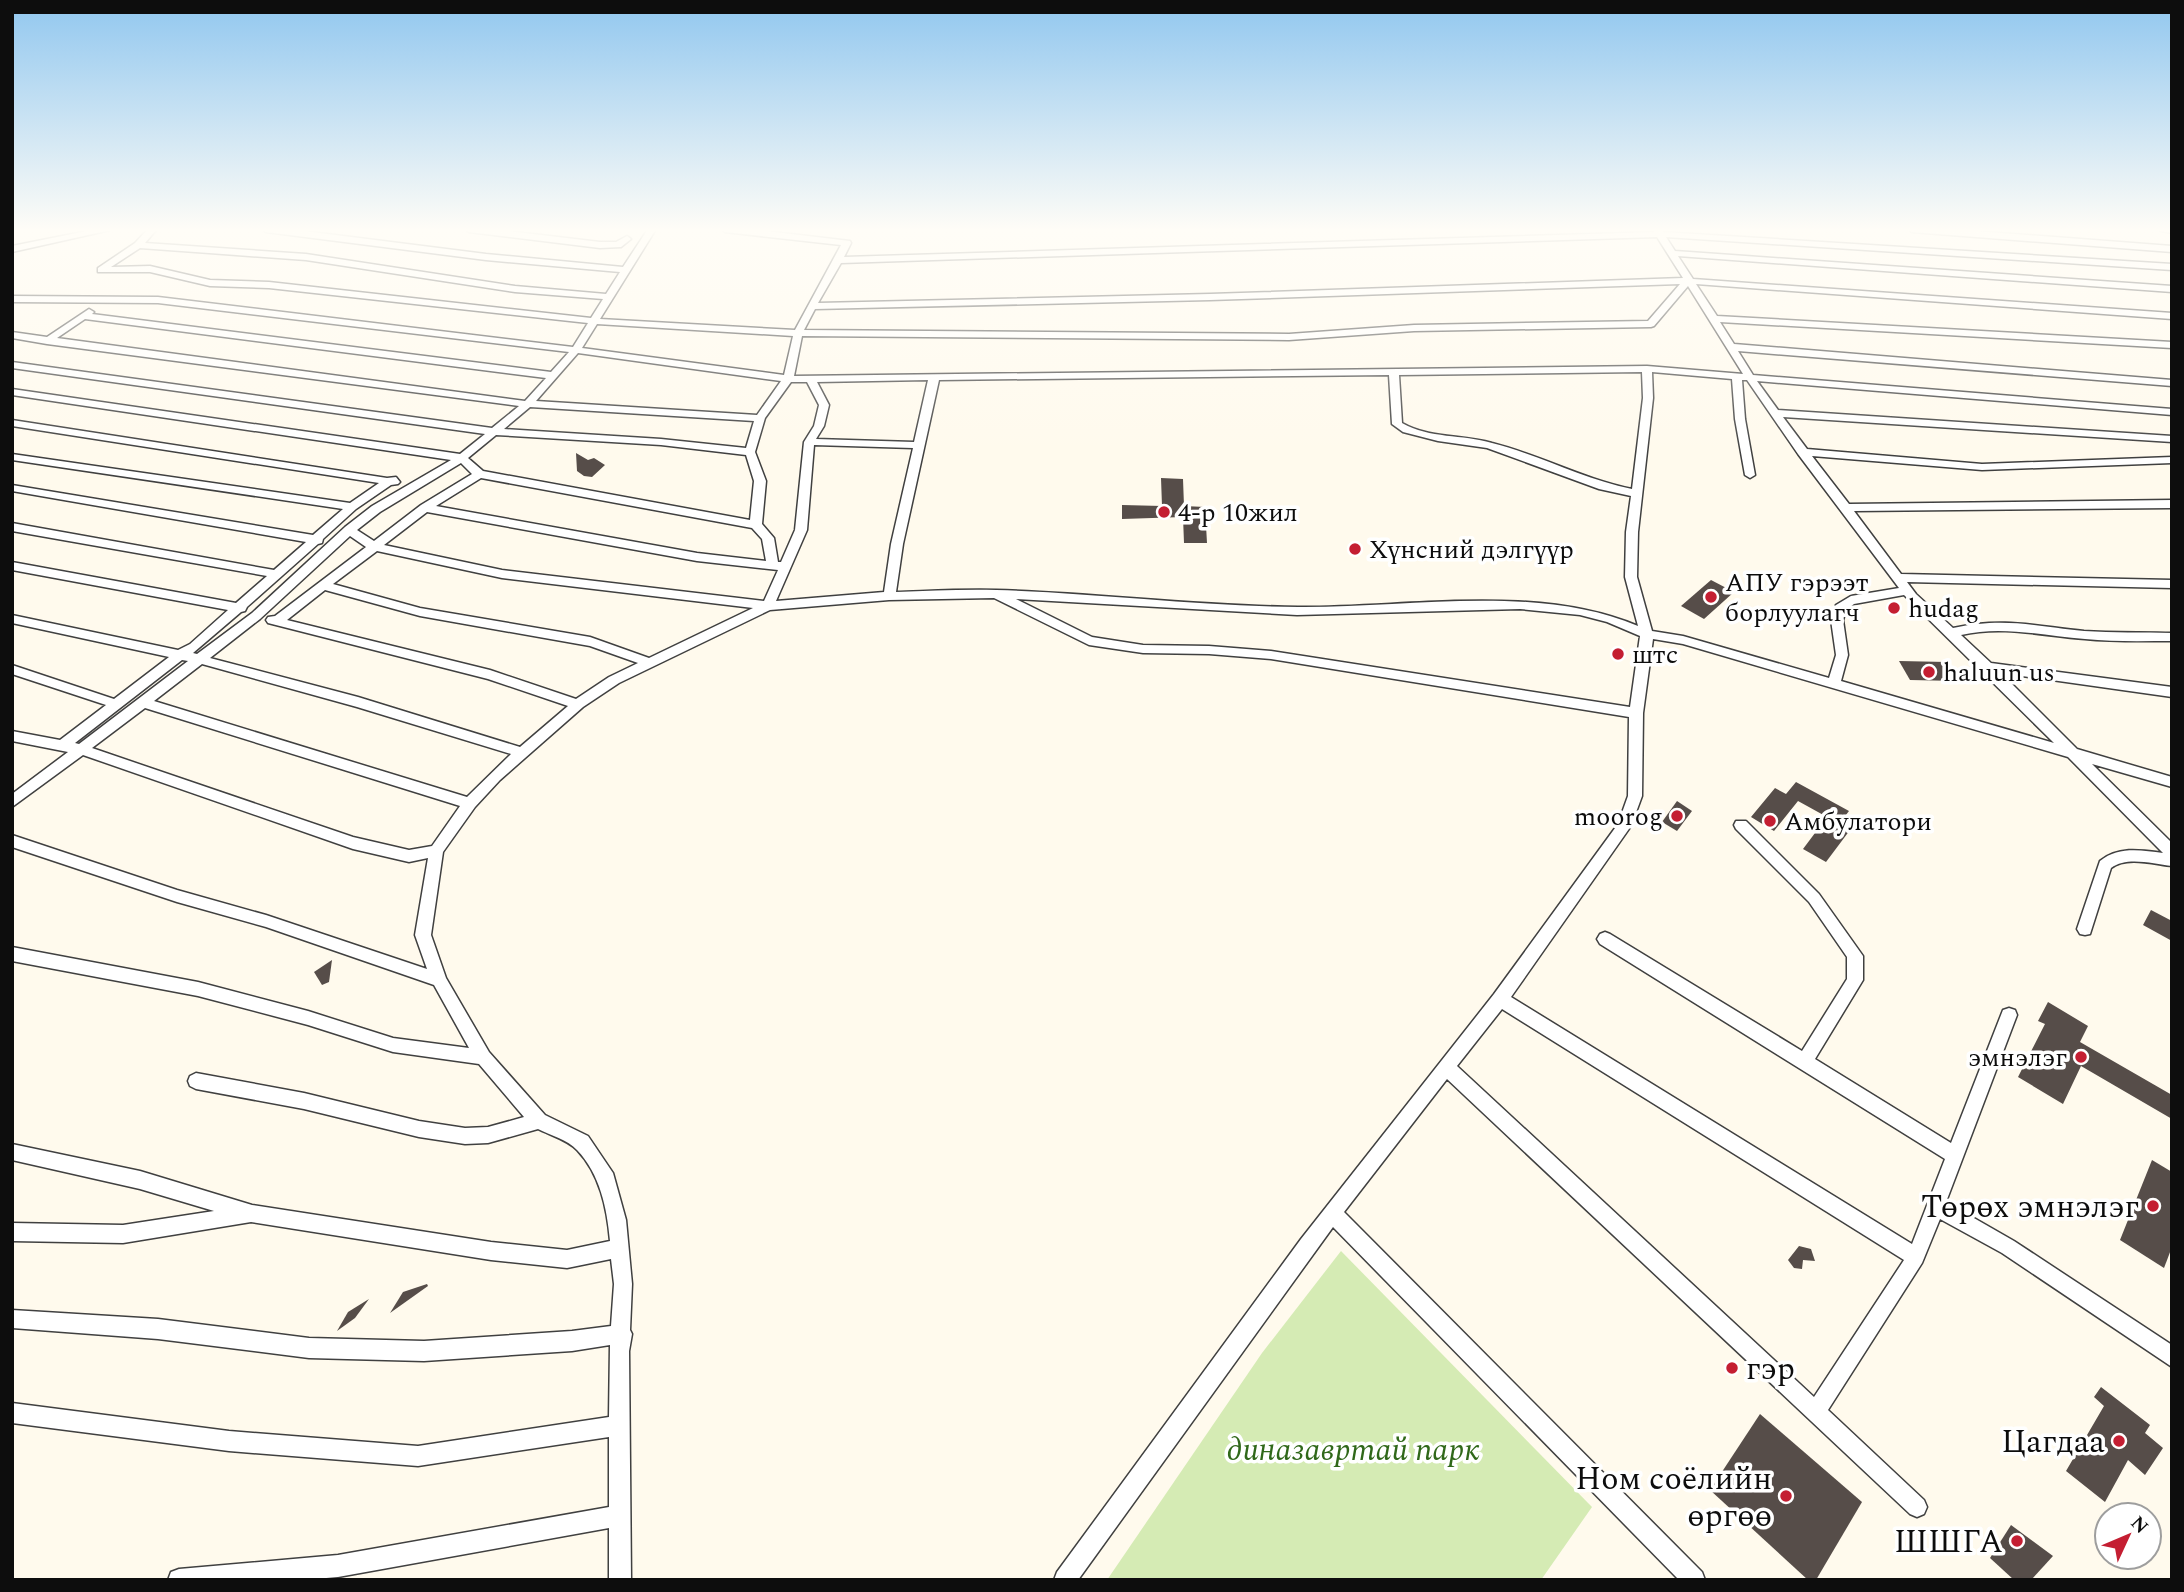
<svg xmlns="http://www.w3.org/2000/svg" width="2184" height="1592" font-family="Spectral,serif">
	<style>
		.green { fill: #d5ebb4 }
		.building { fill: #564d49 }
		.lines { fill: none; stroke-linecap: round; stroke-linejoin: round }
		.minor-casing { stroke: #404040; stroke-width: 3 }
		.minor { fill: #fff; fill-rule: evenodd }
		.poi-dot { fill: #c41e32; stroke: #fff; stroke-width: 2.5 }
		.labels { text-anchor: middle; stroke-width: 7; stroke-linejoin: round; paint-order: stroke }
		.poi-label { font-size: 26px; fill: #0d0d0d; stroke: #fff; text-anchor: start }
		.near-poi-label { font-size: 32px; fill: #0d0d0d; stroke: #fff; text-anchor: end }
		.near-park-label { font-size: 32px; font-style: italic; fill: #30681a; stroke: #fff }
	</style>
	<rect width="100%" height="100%" fill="#fffaed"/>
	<polygon class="green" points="1341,1251 1592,1507 1541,1580 1107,1580 1262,1353"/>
	<g class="building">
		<polygon points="576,453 588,460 594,458 605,465 592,477 584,476 577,471"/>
		<polygon points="1161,478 1183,479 1184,506 1205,507 1207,543 1184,543 1183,517 1122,519 1122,505 1162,506"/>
		<polygon points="1711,580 1734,592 1704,619 1681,606"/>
		<polygon points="1899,661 1947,662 1957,681 1910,680"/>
		<polygon points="1796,782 1849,811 1839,824 1850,830 1826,862 1803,849 1827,817 1798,801 1774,831 1751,817 1775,788 1786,794"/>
		<polygon points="1677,801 1692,811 1677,831 1662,822"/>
		<polygon points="2151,910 2172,921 2172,941 2143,925"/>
		<polygon points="332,960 329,982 322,985 314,972"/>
		<polygon points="2048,1002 2088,1026 2080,1042 2172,1095 2172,1119 2081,1066 2063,1104 2018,1077 2045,1024 2038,1021"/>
		<polygon points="2152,1160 2172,1172 2172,1247 2164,1268 2120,1240"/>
		<polygon points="1799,1246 1811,1249 1815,1261 1803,1260 1802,1269 1794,1268 1788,1260"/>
		<polygon points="427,1284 428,1286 390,1313 403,1292"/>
		<polygon points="369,1299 355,1318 337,1331 348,1312"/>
		<polygon points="2101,1387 2150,1425 2145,1433 2163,1448 2145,1475 2128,1460 2105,1502 2066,1471 2104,1406 2094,1397"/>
		<polygon points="1760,1414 1862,1502 1816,1580 1808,1580 1710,1490"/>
		<polygon points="2011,1525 2053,1556 2031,1580 2014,1580 1990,1558"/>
	</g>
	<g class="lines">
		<defs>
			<g id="minor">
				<polygon points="97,229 115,229 12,252 12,246"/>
				<path d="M148,229H157L145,243L306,254L515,286L606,294L620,272L486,260L266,232L262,229H288L486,254L623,267L648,229H656L600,319L795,330L841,245L725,232L721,229H750L850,241L851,243L844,257L1654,232L1653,229H1661L1663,232L2172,264V270L1666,237L1675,251L2172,286V292L1678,256L1693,279L2172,313V319L1696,284L1717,316L2172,342V348L1720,322L1734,344L2172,380V386L1738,351L1753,375L2172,409V415L1757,381L1778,410L2172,436V442L1783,417L1807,449L1982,464L2172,457V463L1982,470L1812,456L1849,504L2172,500V508L1854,511L1901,574L2172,580V588L1907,582L1916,594L1953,628C2004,617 2034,626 2084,631C2113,633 2143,632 2172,633V641C2143,641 2113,642 2085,639C2042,636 2003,625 1961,635L1991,663L2172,687V697L2001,673L2077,749L2172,777V787L2092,764L2172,843V866C2153,864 2127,856 2111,868L2090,934L2085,935L2080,934L2077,929L2100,861C2118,846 2141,850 2163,853L2068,757L1683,644L1653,639L1643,713L1642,796L1631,826L1511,997L1912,1244L1945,1159L1600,944L1597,939L1600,934L1605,932L1610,934L1802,1051L1847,979V957L1809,902L1736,829L1734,825L1736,821H1746L1819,894L1863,956V980L1815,1059L1951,1143L2003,1010L2009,1008L2015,1010L2017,1015L1946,1202L2014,1241L2172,1345V1367L2002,1253L1940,1219L1922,1263L1828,1410L1924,1500L1927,1507L1924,1514L1917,1517L1910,1514L1447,1079L1344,1212L1702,1572L1705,1580H1679L1333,1227L1078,1580H1054L1057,1572L1301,1239L1494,994L1618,824L1628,796L1629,717L1271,659L1209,654L1143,653L1089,645L994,598L889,600L770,610L619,683L583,707L500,780L475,807L443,852L431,935L446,978L489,1052L545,1115L588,1136L613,1173L626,1220L632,1284L630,1330L632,1334L629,1351L631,1580H609V1528L338,1577L303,1580H168L171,1572L179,1569L338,1555L609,1507V1437L418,1466L229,1451L12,1423V1403L229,1431L418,1446L609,1417L610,1345L572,1351L424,1361L309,1358L158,1339L12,1328V1310L158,1319L309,1338L424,1341L572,1331L611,1326L614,1284L611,1259L567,1268L491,1260L251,1222L123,1243L12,1241V1223L123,1225L214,1211L140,1189L12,1160V1144L140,1171L252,1205L491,1242L567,1250L610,1241C607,1208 600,1174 577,1150C568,1140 550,1135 538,1129L488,1143L465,1144L419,1137L304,1109L196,1089L190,1086L188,1081L190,1076L196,1073L304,1093L419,1121L465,1128L488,1127L524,1117L479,1064L393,1052L308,1025L198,996L12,961V947L198,982L308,1011L393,1038L469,1048L434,985L266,927L177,902L12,847V835L177,890L266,915L427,969L415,935L428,858L409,862L353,849L83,755L12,807V794L68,752L12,741V731L60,740L106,705L12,674V665L114,699L169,657L12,623V615L178,650L190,644L228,610L12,570V562L236,603L267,576L12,531V523L274,570L306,542L12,491V485L313,535L343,509L12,460V454L350,503L379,483L12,426V420L387,478L396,477L400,482L398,484L391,485L356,509L323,539L322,543L318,544L247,607L245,611L241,612L193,653L197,654L252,613L345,527L372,506L451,460L12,395V389L460,454L485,434L12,368V362L492,428L519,406L47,344L12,338V332L47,337L89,309L94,312L92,314L551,372L569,352L158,303L12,302V296L158,297L573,347L588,323L269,288L210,286L150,272H98V268L135,243ZM1657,237L1683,278L1210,294L818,303L841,263ZM140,248L306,260L515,292L603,299L591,318L269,282L210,280L150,266L111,267ZM1680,284L1648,321L1414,325L1289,334L804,330L815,309L1210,300ZM1688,286L1743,374L1647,366L794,376L802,336L1289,340L1414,331L1651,327L1654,326ZM85,319L546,378L525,401L57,338ZM597,324L793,336L784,375L582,348ZM578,353L781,381L757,415L536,401ZM1642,372L1643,398L1632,489C1583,479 1540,455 1492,443C1462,434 1430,439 1402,423L1399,375ZM1652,372L1732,379L1735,419L1745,475L1750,478L1755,475L1745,419L1742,380H1747L1798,454L1899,588L1851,596L1836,605L1831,620L1836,655L1829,678L1683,636L1652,631L1637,577L1638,532L1653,398ZM1389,375L1392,424L1403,432L1438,441L1487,448L1599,489L1631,496L1626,532L1625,577L1638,626C1536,583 1407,608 1298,607C1197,606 1097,593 996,590C963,589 929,591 896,592L903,544L939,380ZM928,380L914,442L816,439L824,426L829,405L817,382ZM791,382H807L819,405L814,426L804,442L795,530L781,562H778L774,538L762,524L766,481L755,452L765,418ZM530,407L754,421L746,448L661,439L504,429ZM496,435L661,445L746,455L754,481L750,520L483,471L468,458ZM814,445L913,448L891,544L884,592L776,601L807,530ZM461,463L472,474L421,505L374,541L357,530L380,512ZM481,478L752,528L762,539L766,561L697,553L436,506ZM427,512L697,561L778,570L764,601L502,570L384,545ZM350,536L366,547L275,616L268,617L266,620L268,623L488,679L568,706L520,747L358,697L210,658L260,619ZM377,551L502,578L753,608L649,658L590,637L420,608L333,584ZM325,590L420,616L590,646L638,663L609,677L576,699L490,670L287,620ZM1904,595L2054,743L1841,681L1848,655L1843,620L1846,610L1854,604ZM1016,599L1297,615L1520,609L1580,615L1607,622L1640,636L1630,707L1271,651L1209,646L1143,645L1092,637ZM182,660L188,661L79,744L75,743ZM202,664L357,707L511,754L467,797L154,701ZM145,708L460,806L432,846L409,850L353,837L92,748ZM1502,1009L1904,1260L1814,1397L1457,1066Z"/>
				<polygon points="465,229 492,229 600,242 616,242 627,236 631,239 621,247 600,248 469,232"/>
				<polygon points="1908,229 1949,229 2172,246 2172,252 1912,232"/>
				<polygon points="2160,229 2172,229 2172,233 2161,231"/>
			</g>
		</defs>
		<use href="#minor" class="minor-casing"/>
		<use href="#minor" class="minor"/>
	</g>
	<linearGradient id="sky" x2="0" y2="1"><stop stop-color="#91c7ef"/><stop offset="0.51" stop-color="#fffdf7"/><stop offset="1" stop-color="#fffdf7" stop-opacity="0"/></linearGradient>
	<rect width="2184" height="452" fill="url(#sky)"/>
	<g class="poi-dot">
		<circle cx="1164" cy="512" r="7"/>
		<circle cx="1355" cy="549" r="7"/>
		<circle cx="1711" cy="597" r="7"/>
		<circle cx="1894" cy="608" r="7"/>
		<circle cx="1618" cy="654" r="7"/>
		<circle cx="1929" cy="672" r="7"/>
		<circle cx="1677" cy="816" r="7"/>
		<circle cx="1770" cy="821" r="7"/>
		<circle cx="2081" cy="1057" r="7"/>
		<circle cx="2153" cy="1206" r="7"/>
		<circle cx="1732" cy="1368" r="7"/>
		<circle cx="2119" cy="1441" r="7"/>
		<circle cx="1786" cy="1496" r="7"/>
		<circle cx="2017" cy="1541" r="7"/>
	</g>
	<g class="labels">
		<g class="poi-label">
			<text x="1178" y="521">4-р 10жил</text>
			<text x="1369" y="558">Хүнсний дэлгүүр</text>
			<text x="1725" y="591">АПУ гэрээт<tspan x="1725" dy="30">борлуулагч</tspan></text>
			<text x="1908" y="617">hudag</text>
			<text x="1632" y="663">штс</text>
			<text x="1943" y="681">haluun us</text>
			<text x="1663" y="825" text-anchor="end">moorog</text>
			<text x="1784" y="830">Амбулатори</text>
			<text x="2067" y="1066" text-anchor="end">эмнэлэг</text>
		</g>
		<g class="near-poi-label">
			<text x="2139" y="1217">Төрөх эмнэлэг</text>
			<text x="1746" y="1379" text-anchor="start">гэр</text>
			<text x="2105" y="1452">Цагдаа</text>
			<text x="1772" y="1489">Ном соёлийн<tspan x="1772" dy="37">өргөө</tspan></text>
			<text x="2003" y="1552">ШШГА</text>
		</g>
		<g class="near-park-label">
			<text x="1353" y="1460">диназавртай парк</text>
		</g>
	</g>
	<rect width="2184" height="1592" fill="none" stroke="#0d0d0d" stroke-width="28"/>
	<g transform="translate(2128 1536) rotate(46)"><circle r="33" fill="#ffffff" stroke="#9e9e9e" stroke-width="2"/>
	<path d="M0-5L12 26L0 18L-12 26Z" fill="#c41e32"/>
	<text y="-10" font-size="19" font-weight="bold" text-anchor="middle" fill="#0d0d0d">N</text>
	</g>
</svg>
